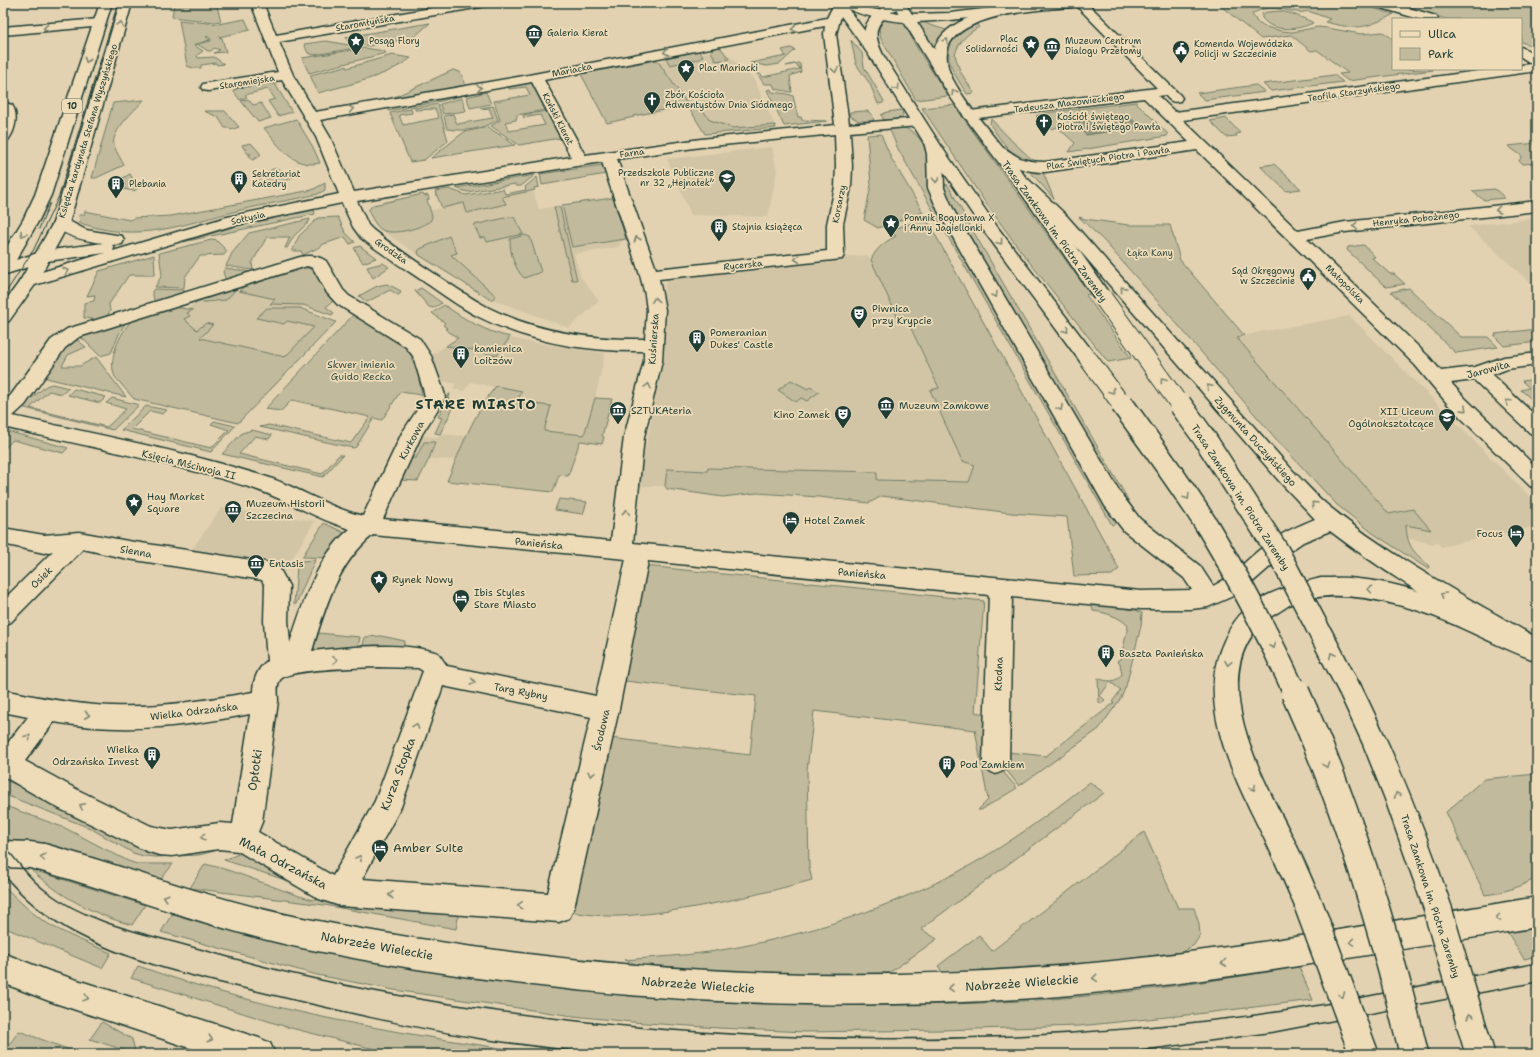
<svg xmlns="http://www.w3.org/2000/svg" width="1540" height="1057" font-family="'Shantell Sans',sans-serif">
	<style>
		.built { fill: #d2c5a6 }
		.green { fill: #c1ba9c; stroke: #707c68 }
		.water { fill: #95977f; stroke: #667361 }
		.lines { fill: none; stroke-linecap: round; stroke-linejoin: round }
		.minor-casing { stroke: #1f3d34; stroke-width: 3 }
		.major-casing { stroke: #1f3d34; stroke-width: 3 }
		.minor { fill: #eedcb9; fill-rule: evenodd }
		.major { fill: #eedcb9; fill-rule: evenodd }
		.tram-far1 { stroke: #1f3d34; stroke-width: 1 }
		.tram { stroke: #1f3d34; stroke-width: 1.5 }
		.major-bridge-far2-casing { stroke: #1f3d34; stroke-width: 20; stroke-linecap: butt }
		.major-bridge-far1-casing { stroke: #1f3d34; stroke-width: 25; stroke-linecap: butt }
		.major-bridge-casing { stroke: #1f3d34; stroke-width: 31; stroke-linecap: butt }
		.major-bridge-far2 { stroke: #eedcb9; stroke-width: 18 }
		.major-bridge-far1 { stroke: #eedcb9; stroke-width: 22 }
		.major-bridge { stroke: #eedcb9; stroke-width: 28 }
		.oneway { stroke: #7c8570 }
		.labels { text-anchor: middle; stroke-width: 3.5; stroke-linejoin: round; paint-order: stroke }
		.far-street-label { font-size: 9px; fill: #1f3d34; stroke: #eedcb9 }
		.far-poi-label { font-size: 9px; fill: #1f3d34; stroke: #eedcb9; text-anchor: start }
		.shield { fill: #eedcb9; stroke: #5d6d5c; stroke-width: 1 }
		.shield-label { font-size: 9px; font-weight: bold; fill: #1f3d34 }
		.far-park-label { font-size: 9px; fill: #375044; stroke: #eedcb9 }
		.street-label { font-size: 10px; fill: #1f3d34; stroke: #eedcb9 }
		.poi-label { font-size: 10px; fill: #1f3d34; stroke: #eedcb9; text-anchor: start }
		.park-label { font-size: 10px; fill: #375044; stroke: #eedcb9 }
		.near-street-label { font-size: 12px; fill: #1f3d34; stroke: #eedcb9 }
		.near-poi-label { font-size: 12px; fill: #1f3d34; stroke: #eedcb9; text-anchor: start }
		.district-label { font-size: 14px; font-weight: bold; letter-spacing: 1px; fill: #1f3d34; stroke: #eedcb9 }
	</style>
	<rect width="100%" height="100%" fill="#e2d2b1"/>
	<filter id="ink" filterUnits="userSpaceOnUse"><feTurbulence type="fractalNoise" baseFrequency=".025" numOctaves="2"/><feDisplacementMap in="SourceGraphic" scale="8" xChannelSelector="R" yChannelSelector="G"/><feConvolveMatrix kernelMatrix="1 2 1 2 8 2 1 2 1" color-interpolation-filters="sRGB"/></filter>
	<g filter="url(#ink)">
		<g class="built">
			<polygon points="722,49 754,79 776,128 705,134 689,107 634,117 609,71"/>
			<polygon points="772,147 777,171 768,217 691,215 667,159"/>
			<polygon points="533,190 539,209 614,197 627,239 621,242 619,247 574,254 581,277 599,301 569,328 488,298 429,262 381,230 375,223 464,203"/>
			<polygon points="1537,218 1537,289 1468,226"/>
			<polygon points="867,255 871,260 899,321 907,320 939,389 930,390 962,461 975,465 969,482 877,480 877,472 708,468 707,471 667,469 665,486 638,486 662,364 660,364 664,346 661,345 661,325 666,276"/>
			<polygon points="298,271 319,286 298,312 325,323 251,401 149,378 179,307 188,308 195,303"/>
			<polygon points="1350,316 1537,504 1537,526 1441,547 1437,542 1433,543 1433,544 1407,538 1390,516 1237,338 1259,332"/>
			<polygon points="477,325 501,335 518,340 605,353 596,395 584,435 544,431 456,460 409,458 420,433 424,436 438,437 440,434 466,436 483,403 494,387 471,382 464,391 453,389 456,384 438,380 429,357"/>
			<polygon points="221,508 315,521 285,570 187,556"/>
		</g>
		<g class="green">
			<polygon points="174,3 216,3 221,21 215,22 172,17"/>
			<path d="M1217,3H1357L1389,13L1394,14C1365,29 1357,30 1325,22L1330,19L1308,11C1293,17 1274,0 1252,14L1257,22L1263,26L1281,31L1292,32L1318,27L1327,28L1361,34L1383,32L1393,39V69L1433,70L1348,81L1339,74L1348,73L1317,50L1311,51L1291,35L1261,39Z"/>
			<polygon points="1393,3 1537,3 1537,47 1521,42 1521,19 1446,19"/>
			<path d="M1280,11L1293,14L1312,22L1313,23C1298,30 1273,33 1262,18V14L1267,12Z"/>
			<polygon points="245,19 250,30 219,37 222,38 226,52 214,53 220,50 214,48 211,51 208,51 197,44 211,41 211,39 207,36 206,37 210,40 194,45 203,51 197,55 198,58 214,57 224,64 217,65 216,63 201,65 201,68 193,68 187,66 179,20 218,24"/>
			<polygon points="883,19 903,21 917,48 948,96 916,100 881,39 879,29"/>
			<polygon points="922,20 927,24 946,30 936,42 933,51 917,23 917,21"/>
			<polygon points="430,23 414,37 406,39 369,46 348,42 346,37"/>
			<path d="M976,24L979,27C968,33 958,42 955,55L960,71L974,93L967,94C947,64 935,43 976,24Z"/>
			<polygon points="851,40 862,53 864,67 884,101 883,103 878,104 870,84 856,64"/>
			<polygon points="326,41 361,47 314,55 308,53 304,44"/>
			<polygon points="719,47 721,48 729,59 716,61 711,51 714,48"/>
			<polygon points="365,48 384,51 386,53 309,73 302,58"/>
			<polygon points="791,48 795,50 780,64 767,66 750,63 786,56 782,50"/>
			<polygon points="699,51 703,56 699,59 670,65 666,58"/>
			<path d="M392,55L411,58C384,78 350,84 318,93L310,75L346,66L347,68Z"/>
			<polygon points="657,60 688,105 633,116 634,117 607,123 581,74"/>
			<polygon points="798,63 800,64 801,72 790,76 792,92 790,92 775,89 773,84 764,84 756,72 758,72 763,77 800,69 796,64 786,66"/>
			<polygon points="453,70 460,72 466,85 390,99"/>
			<polygon points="1334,75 1343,82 1271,91 1263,84"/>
			<polygon points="269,83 275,84 292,112 278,116 268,101 275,99 268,89 245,95 247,97 240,100 234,92 234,90 240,87"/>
			<polygon points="530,83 533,84 545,110 517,115 516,120 505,122 509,131 545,125 540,115 524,118 523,115 547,111 560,138 519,145 491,126 500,120 494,101 530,95 526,87 509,89 508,87"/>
			<polygon points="1256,85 1265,92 1205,100 1197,93"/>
			<polygon points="771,89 772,92 788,94 793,96 798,117 801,117 802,120 827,121 784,126 767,90"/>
			<polygon points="481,91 437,102 389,111 388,108"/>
			<polygon points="486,92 491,104 470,108 467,97"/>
			<polygon points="462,98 466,111 443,114 440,104"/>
			<polygon points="248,99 253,105 261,103 271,118 258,122 241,101"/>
			<path d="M144,100C136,109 110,132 114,145C116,152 121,159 124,165L96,178H92L113,103Z"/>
			<polygon points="1136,102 1168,134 1167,136 1069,152 1075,143 1057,127 1052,129 1036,116 1045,113"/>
			<polygon points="438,104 448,141 424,160 410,162 390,113 411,109 412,113 399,115 403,125 439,118 435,109 415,110 415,108"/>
			<polygon points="954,105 1090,294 1086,295 1131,358 1108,362 1020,250 985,202 922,108"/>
			<path d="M493,106L498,120C482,129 466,132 447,129L444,116L453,114L457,124L493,118L489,108L481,109L480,108Z"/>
			<polygon points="697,106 702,109 710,120 733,128 775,125 776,128 705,134 689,108"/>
			<polygon points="902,110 903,115 898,119 884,120 881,115 887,112"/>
			<polygon points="204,111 225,111 239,127 231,130 230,128 225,128 218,117"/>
			<polygon points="867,111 872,114 874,121 859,121 850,116 850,112"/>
			<polygon points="1226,118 1240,133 1236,134 1237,136 1226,137 1210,121"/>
			<path d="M296,119L313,147L320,163C293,169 279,146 264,128Z"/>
			<path d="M991,119L1012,141L1037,164C1032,162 1026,161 1021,159C1011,155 996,134 990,124Z"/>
			<polygon points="488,127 515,145 431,158 464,132"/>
			<path d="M899,127C926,130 930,162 931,183L1121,520L1112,525L898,149L889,128Z"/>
			<polygon points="881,134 891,158 923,212 878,228 864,220 871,185 867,135"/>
			<polygon points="251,143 260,153 260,156 252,160 249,155 251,154 248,154 245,150 247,149 244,149 242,145"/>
			<polygon points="1537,143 1537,163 1522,164 1519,161 1522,156 1508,146"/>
			<polygon points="1274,164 1301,189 1286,191 1260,166"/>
			<polygon points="603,165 606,174 542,185 540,174"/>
			<polygon points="1026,167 1042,170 1054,199"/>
			<path d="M273,169H276L295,175C284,184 268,189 255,182V179Z"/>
			<polygon points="130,174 138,188 134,191 113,187 119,183 116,182"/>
			<polygon points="535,175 521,186 516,186 515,184 467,192 456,188"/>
			<polygon points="537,177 539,187 534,188 535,190 502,197 506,204 467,213 464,203 442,208 435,191 449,189 466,195 503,189 505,194 526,190 525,187"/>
			<path d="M325,183V190L318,194C293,200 266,204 241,210C182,224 141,244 80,223L79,215H84L85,211L130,220L134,218L171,216L312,190Z"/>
			<polygon points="945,184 948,185 973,231 1126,496 1140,524 1124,505 950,204 942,186"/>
			<polygon points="1495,189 1505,198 1484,200 1472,191"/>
			<path d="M423,194L424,196L428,195L429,199L427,200L432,216L431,220C423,228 393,236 382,230C378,228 374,222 372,218C370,215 369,213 369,209L373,205Z"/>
			<polygon points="613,198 626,239 572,247 562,205"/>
			<polygon points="560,207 577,280 572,280 554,207"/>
			<polygon points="314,210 315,214 183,242 240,225"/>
			<polygon points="338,217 345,232 355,242 350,244 345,237 321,245 322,246 303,255 301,251 292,251 299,236 318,218"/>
			<polygon points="509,217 514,217 523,234 487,242 485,237 480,238 474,225"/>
			<path d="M1079,217L1085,219L1129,225H1170L1180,260L1244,335L1237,338L1389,514L1413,509L1431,530L1406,525C1407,547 1414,552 1429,566L1428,569L1374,534L1337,505L1276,439L1166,311L1104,241Z"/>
			<path d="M926,218L1106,544L1119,569L1112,575L1074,576L1067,517L1011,513L882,496L869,503L819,497L757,493L723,497L667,489L665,486L667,469L707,471L708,468L877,472V480L969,482L975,465L962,461L930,390L939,388L907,320L899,321L871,260C876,248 885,242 896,236L888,231Z"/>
			<polygon points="310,219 309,222 294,236 287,248 285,248 290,237 267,237 252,263 253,270 226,266 232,253 249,233"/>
			<path d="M525,235L530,237L541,272L524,278C514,268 510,253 510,239Z"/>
			<polygon points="449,236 457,253 451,255 496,296 491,300 419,255 418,251 420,249"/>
			<polygon points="215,239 227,251 224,255 200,256 185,277 184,288 155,287 162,275 159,253"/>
			<polygon points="1364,245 1375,257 1372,258 1390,274 1394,274 1405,284 1386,287 1347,250 1348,247"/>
			<polygon points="360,246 376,258 363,263 354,248"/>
			<polygon points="154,255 155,273 154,275 129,275 109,304 110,311 106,318 98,320 84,318 84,303 94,301 95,295 87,296 99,271"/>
			<polygon points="383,263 389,267 373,278 367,267"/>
			<path d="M302,267C323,269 319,287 333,301L326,307L334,313L332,315L303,305L270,304L275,299L239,291L248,283Z"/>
			<polygon points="225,268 252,272 227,284 223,272"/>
			<polygon points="387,284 401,291 400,294 398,295 390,290 367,302 359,296 377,286"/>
			<polygon points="240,285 226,300 195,303 189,300"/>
			<polygon points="421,288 442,303 433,308 429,307 415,291"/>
			<polygon points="1409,288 1461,337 1488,337 1498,347 1456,353 1391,292"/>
			<polygon points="154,289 184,290 184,294 155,305 152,291"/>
			<path d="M444,305C464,319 486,332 510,337L497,356L473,350L446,346L458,338L445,329L447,328L443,325L445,323L432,313Z"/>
			<path d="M174,307L193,310L187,313L190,316L184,319L197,330L206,323L213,325L200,338L285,357L314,327L287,321L284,324L256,318L267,308H300L336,322L238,423L134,399L115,377C107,359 120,334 131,321Z"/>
			<path d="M354,314L403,344C413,353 416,365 421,378L419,379L422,395L400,392L382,420L374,418L356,447L353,448L260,427L269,425L351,443L370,417L292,400L281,411L265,409Z"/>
			<polygon points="129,317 119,334 111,353 100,356 83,339 77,336"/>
			<polygon points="1537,329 1537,342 1504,346 1494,336 1496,335 1495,334"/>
			<polygon points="75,338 86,347 68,355 62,366 80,366 96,357 126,397 42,377 63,347"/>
			<polygon points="1537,379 1537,404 1521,390 1529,388 1522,381"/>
			<polygon points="791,380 808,389 810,387 819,392 807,401 801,398 796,402 778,390"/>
			<polygon points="52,384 69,388 62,394 49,391 30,408 107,427 126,409 106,403 112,398 139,405 113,430 21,407 46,386"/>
			<path d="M496,386L522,391L517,402L551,406L544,431L584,435L595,398L612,399L602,436L604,437L602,444L580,441L568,476L559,475L553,492L447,481C461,449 473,414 496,386Z"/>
			<polygon points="74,389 106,397 100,403 68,395"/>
			<polygon points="449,394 450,394 447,405 454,406 440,434 435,433 442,418 438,417"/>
			<polygon points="146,406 167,410 163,414 150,411 132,429 211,448 229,430 211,424 214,421 235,426 211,452 121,430"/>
			<polygon points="3,430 68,448 63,453 13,440 3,450"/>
			<polygon points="252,430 272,435 269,439 255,436 239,454 322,474 339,455 343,455 323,477 222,454 242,433"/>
			<polygon points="424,442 435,442 429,459 418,481 399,480 409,458 416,458"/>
			<polygon points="559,499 587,502 583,514 555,510"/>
			<polygon points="324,523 347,534 333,558 302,557"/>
			<polygon points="315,560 296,604 294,604 297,566 299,561"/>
			<path d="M646,566L984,601L975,712L991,715L1004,773L1017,788L981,810H978L988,800L975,730L814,711L807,770L809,867L812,880C750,897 685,912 621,916C604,917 586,914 569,912L610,738L750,755L756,696L625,681Z"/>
			<path d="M1094,604L1136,610L1142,613L1141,626L1126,686L1121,698L1104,722L1099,729L1019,786L1007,771V752L1046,756L1114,703L1112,702L1121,690L1110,682L1100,696L1105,700L1101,704L1099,702L1098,678C1106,682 1117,683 1122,674L1120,664L1117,661L1121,658L1128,626C1121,617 1104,612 1093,611L1092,605Z"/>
			<polygon points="318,633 360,637 357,653 317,654 314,647"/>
			<polygon points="381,636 405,641 402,652 361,653 365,637"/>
			<path d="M1537,774V878C1521,886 1503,893 1485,895L1446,812L1484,779Z"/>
			<polygon points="3,779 55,801 226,848 199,855 156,857 143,856 133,853 90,828 3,794"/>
			<path d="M1090,782L1104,793L921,929L937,939L889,973L820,974L707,970L641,966L625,960C653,957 682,956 709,952C795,939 879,912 956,873C1004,848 1048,815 1090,782Z"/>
			<polygon points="3,805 65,828 128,861 137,864 173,864 161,879 45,843 5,841 3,839"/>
			<polygon points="1144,832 1178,908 1194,908 1199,924 1200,935 1194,945 1182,952 1111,961 943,973 938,966 979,935 992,951"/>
			<polygon points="246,851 310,888 224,860"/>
			<path d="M205,864C242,872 276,890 313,900L321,896L459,913L456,929L324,905L190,888Z"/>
			<path d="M30,869L145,905L132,925C94,915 58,895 30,869Z"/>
			<path d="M3,885C15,897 28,910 42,920C64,934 88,943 111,953L102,968L3,927Z"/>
			<path d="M172,914C239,934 309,948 378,961C590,1001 806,1013 1021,1001C1114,996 1207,982 1299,967L1313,1000L1196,1014L1079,1026L942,1030L806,1032L718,1028L632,1022L573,1016L394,990L317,975L161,932Z"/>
			<polygon points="1537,928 1537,956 1524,959 1508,933"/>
			<path d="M138,966C269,1012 407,1036 545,1054H399L382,1051L287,1027L131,978Z"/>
			<polygon points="102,1022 132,1039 136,1054 90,1039"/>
			<polygon points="19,1031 81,1054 6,1054 3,1053"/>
		</g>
		<polygon class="water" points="1127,115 1140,127 1086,135 1073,122"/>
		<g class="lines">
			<defs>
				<g id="minor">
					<path d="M251,3H263L276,35L460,3H487L485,6L481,7L279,42L293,75L315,112L518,77L827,18L833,6L831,3H855L867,8L899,14L896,8L898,5H906L912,14L951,13L1015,5L1019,6L1021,9L1019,12L1015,13L951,20L917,22L952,77L950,80H940L938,77L904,22C885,20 866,17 848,9L883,55L881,58H871L841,16L836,34L849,124L918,118L923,119L925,122L923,125L918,126L850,132L852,166L851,187L843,224L844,255L842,259L659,279L665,310L662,361L644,437L633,543L1141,591L1192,590L1184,578L1124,531L1105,506L938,211L928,188L927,154L924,142L926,139L931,138L936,139L943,154L944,188L954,211L1121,494L1140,519L1200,566L1213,586C1232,577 1246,560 1263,547C1279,534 1296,527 1315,519L1280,482L1054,221L1017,186L1015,183L1017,180L1023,178L1029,180L1066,215L1294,472C1306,484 1318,498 1331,508C1394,559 1467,597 1537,638V660L1528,657C1461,617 1392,579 1330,531L1303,542L1279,559L1240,593L1208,607L1191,609H1141L1012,597L1009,762L1005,770L996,774L987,770L983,762L989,595L648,561L619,709L574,908L569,918L559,922L340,906L319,899L238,851L219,849L172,856L159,855L146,851L58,808L3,776V749L28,717L3,712V690C39,697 75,705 112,706C159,708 206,700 253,692C253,680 258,668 267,661L264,621L265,586L262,580L128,559L83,549L11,622L3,625V600L53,551L44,553L3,544V528L44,535L79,532L128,541L270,563L278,566L289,586L288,621L290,643C302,606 318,554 350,529C316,519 286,499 252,488C170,462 86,446 3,427V403L11,395L51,340L67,329L300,257C309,255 319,256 326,261L343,290L349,296L420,339L431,356L444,392L445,398L422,434L383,519L611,541L624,437L644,361V351C587,352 528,342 477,316C458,306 441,293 423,281C402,267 381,253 361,238L353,227L342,203L231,226L28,287L22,286L19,282L22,278L105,253L47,261L3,275V264L44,251L103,243C87,241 63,237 53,223L55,220L61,218L67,220L86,230L122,236L124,240L122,244L112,245L114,248L113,251L227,217L339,194L316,137L282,80L208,91L203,90L201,87L203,84L208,83L278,72ZM825,26L824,34L835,125L701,139L585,155L544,80ZM532,82L571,157L354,192L330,137L320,120ZM835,134L836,166L835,187L827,224V251L656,269L617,159L701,147ZM602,162L640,275L645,295L647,310L645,339C591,340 538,332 489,308C470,298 453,286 435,274C414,260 393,246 373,230L368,225L357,201ZM307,266L313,268L327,293L337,304L406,347L413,356L424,392L425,398L402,433L363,516C329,508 300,488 267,477C184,451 98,435 13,416L25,405L65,348L79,337ZM373,535L626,559L596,696L447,666L438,653C404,641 348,647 312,651C325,608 337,564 373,535ZM377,667L418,668L423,671L375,801L333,876L258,832L262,822L278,701C278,695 276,685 280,680C288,668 360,668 377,667ZM443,686L591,717L548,893L362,879L401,807ZM250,714L233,824L219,823L172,830L151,826L78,790L25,761L54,722C124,734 182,727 250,714Z"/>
					<path d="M1074,3H1087L1180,95L1182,98L1180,101C1172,103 1170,101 1165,95L1158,96L1175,112L1493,69H1521V65L1532,64L1521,57V47L1537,55V71L1183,120L1298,231L1345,222L1537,201V211L1345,232L1307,239L1429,357L1441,371L1475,367L1504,357L1537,353V365L1507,369L1492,375L1537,417V435L1530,433L1474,380L1451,383L1465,398L1537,468V489L1530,486L1451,408L1415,365L1197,150L1045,172C1025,172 1007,165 992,153L990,150L992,147C1003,144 1010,153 1020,158C1028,161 1036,162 1045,162L1189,142L1144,98L970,119L965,118L963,115L965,112L970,111L1157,88Z"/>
					<polygon points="1373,3 1392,3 1436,16 1438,19 1419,19 1375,6"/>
					<polygon points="99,19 103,20 105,23 103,26 3,35 3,27"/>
					<path d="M3,102L12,105C19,115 15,131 8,140L3,141Z"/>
					<path d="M3,841L30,842L45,844C133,869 218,902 308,919C551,967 801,986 1048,967C1212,954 1375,924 1537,897V927C1375,953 1212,984 1048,997C800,1016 551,998 307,949C217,931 133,897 45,872L30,868L3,867Z"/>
					<polygon points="3,953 49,971 259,1038 270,1043 275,1054 208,1054 49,1001 3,983"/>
				</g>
				<g id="major">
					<polygon points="100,3 112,3 51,195 39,220 12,267 9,271 3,272 3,253 23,220 35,195"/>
					<polygon points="120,3 132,3 69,223 37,282 9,321 3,323 3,304 20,281 53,223"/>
					<path d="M889,3H903C900,7 895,10 890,13C873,26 874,36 883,55L945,152L998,228L1096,356L1098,360L1096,364L1089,366L1082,364L984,231L930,152L869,55C858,30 866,17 889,3Z"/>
					<path d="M1039,3H1077L1075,6L1071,7C1038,10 969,13 950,43C944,54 947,67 952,78C968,108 994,136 1015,163C1048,207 1081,252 1112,298L1109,302L1103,303L1097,302C1064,255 1033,208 999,163C982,140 965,118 949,95C946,89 941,83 938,77C935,69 931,58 934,50C946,13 1006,7 1039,3Z"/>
					<path d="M1321,578C1333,578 1346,577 1358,579C1419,584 1481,615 1537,640V661C1489,644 1445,615 1394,604C1362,596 1325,591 1293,603C1287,606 1281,611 1275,614C1198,663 1260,773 1290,832C1302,856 1313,881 1323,906L1319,916L1309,920L1299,916C1289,892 1278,868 1267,844C1239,786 1193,706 1224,641C1229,629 1236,618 1246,609C1267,591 1294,585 1321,578Z"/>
					<path d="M1350,679L1359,682C1396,756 1426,832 1453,911L1448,921L1438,926L1428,921L1385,799L1363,744L1338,690L1341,682Z"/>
				</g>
			</defs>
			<use href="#minor" class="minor-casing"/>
			<use href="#major" class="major-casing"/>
			<use href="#minor" class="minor"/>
			<use href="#major" class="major"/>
			<g class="tram-far1">
				<polyline points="39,229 50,203"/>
				<polyline points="3,297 34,249 59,196 118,3"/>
			</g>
			<g class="tram">
				<path d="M3,844C16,860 29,878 46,891C84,920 132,931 178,943C203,950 229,957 254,964C349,989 446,1005 543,1017C777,1046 1014,1046 1248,1016C1345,1003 1441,981 1537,963"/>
				<path d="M3,874C23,898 47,918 75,933C133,964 200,978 264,993C336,1010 408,1027 481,1039C522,1045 563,1050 605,1054"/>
				<polyline points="1117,1054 1275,1032 1537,982"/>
			</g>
			<defs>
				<g id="major-bridge-far2">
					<polyline points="1103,298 1180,405"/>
					<polyline points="1089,360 1122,405"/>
				</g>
				<g id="major-bridge-far1">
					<path d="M1122,404C1152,445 1182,486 1209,529C1241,582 1269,636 1295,693"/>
					<polyline points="1180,404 1205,439 1278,552 1350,690"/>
				</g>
				<g id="major-bridge">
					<path d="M1295,692C1348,808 1384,930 1414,1054"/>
					<polyline points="1309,906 1364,1054"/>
					<polyline points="1438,911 1480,1054"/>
				</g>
			</defs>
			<use href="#major-bridge-far2" class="major-bridge-far2-casing"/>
			<use href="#major-bridge-far1" class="major-bridge-far1-casing"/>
			<use href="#major-bridge" class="major-bridge-casing"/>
			<use href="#major-bridge-far2" class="major-bridge-far2"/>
			<use href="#major-bridge-far1" class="major-bridge-far1"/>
			<use href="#major-bridge" class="major-bridge"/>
		</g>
		<defs><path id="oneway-chevron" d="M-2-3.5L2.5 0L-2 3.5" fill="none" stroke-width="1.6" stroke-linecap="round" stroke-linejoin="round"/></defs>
		<g class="oneway">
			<use href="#oneway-chevron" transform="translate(120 24) rotate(-74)"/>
			<use href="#oneway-chevron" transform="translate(46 28) rotate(175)"/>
			<use href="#oneway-chevron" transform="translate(794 29) rotate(170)"/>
			<use href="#oneway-chevron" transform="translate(946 41) rotate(-56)"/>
			<use href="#oneway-chevron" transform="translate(666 52) rotate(169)"/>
			<use href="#oneway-chevron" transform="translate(87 60) rotate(108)"/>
			<use href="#oneway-chevron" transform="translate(835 70) rotate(81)"/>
			<use href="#oneway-chevron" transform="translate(479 88) rotate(-10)"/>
			<use href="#oneway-chevron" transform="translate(897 88) rotate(57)"/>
			<use href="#oneway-chevron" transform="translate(954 92) rotate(-124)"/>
			<use href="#oneway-chevron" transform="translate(351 109) rotate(-10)"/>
			<use href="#oneway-chevron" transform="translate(936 180) rotate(87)"/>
			<use href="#oneway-chevron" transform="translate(1498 210) rotate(174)"/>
			<use href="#oneway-chevron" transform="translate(1355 226) rotate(174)"/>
			<use href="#oneway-chevron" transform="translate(23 234) rotate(120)"/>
			<use href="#oneway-chevron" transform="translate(637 239) rotate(-109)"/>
			<use href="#oneway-chevron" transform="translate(1000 242) rotate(53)"/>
			<use href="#oneway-chevron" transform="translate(797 259) rotate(174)"/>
			<use href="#oneway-chevron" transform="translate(66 271) rotate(-18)"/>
			<use href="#oneway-chevron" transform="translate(1123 289) rotate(-131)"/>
			<use href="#oneway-chevron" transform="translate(995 295) rotate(59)"/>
			<use href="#oneway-chevron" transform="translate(655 300) rotate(-97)"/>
			<use href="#oneway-chevron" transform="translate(1066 330) rotate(53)"/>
			<use href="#oneway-chevron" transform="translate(1163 380) rotate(-126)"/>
			<use href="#oneway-chevron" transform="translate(648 386) rotate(-77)"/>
			<use href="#oneway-chevron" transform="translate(1209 387) rotate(-131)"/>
			<use href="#oneway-chevron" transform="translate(1112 391) rotate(53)"/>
			<use href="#oneway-chevron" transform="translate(1508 402) rotate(-137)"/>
			<use href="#oneway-chevron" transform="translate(1060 408) rotate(60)"/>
			<use href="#oneway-chevron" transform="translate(1464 409) rotate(44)"/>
			<use href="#oneway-chevron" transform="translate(1187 497) rotate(57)"/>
			<use href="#oneway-chevron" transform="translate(1314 504) rotate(-136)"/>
			<use href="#oneway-chevron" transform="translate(626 512) rotate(-84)"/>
			<use href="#oneway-chevron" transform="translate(1370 589) rotate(-169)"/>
			<use href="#oneway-chevron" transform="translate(1443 595) rotate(-150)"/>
			<use href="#oneway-chevron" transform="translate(1273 646) rotate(64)"/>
			<use href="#oneway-chevron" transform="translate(1332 655) rotate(-117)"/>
			<use href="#oneway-chevron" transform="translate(335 660) rotate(-3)"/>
			<use href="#oneway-chevron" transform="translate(1228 663) rotate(99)"/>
			<use href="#oneway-chevron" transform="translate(473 682) rotate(11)"/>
			<use href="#oneway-chevron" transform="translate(87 715) rotate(6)"/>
			<use href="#oneway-chevron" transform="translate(416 726) rotate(-70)"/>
			<use href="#oneway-chevron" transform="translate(28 737) rotate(-53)"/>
			<use href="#oneway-chevron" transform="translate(1326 765) rotate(69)"/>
			<use href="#oneway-chevron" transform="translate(591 774) rotate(103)"/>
			<use href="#oneway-chevron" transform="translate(1253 788) rotate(63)"/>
			<use href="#oneway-chevron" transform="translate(1397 795) rotate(-112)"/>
			<use href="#oneway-chevron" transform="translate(82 806) rotate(-153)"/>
			<use href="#oneway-chevron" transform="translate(203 837) rotate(172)"/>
			<use href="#oneway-chevron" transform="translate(43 857) rotate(-166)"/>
			<use href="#oneway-chevron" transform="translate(359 858) rotate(-61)"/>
			<use href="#oneway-chevron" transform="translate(391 895) rotate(-176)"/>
			<use href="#oneway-chevron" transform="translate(166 897) rotate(-163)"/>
			<use href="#oneway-chevron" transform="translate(520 905) rotate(-176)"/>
			<use href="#oneway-chevron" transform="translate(1498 918) rotate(171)"/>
			<use href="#oneway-chevron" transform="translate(1352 942) rotate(170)"/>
			<use href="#oneway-chevron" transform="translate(1224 963) rotate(173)"/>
			<use href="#oneway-chevron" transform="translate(1095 978) rotate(175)"/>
			<use href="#oneway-chevron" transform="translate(951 988) rotate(178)"/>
			<use href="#oneway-chevron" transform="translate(1342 995) rotate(70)"/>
			<use href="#oneway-chevron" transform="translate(86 998) rotate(18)"/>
			<use href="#oneway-chevron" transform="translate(1470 1016) rotate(-105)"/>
			<use href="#oneway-chevron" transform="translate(210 1039) rotate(17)"/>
		</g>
	</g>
	<defs>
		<symbol id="museum-pin" viewBox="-11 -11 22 30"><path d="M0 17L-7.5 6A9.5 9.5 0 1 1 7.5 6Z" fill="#1f3d34" stroke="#eedcb9"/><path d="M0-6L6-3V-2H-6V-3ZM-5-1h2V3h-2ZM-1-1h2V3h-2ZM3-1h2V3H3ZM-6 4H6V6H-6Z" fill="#fff"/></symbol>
		<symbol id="sight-pin" viewBox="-11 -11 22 30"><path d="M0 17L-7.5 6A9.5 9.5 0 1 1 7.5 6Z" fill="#1f3d34" stroke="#eedcb9"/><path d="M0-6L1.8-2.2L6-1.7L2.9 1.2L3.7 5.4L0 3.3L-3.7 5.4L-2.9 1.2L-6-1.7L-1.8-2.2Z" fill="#fff"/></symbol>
		<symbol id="civic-pin" viewBox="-11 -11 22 30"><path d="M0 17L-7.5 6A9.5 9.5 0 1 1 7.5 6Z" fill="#1f3d34" stroke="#eedcb9"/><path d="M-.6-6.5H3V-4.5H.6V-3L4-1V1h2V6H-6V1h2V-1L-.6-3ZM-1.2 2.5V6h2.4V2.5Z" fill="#fff"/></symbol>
		<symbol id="church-pin" viewBox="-11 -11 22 30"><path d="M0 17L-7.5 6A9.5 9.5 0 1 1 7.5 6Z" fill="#1f3d34" stroke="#eedcb9"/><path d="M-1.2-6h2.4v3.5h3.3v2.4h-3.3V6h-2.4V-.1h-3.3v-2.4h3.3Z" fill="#fff"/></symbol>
		<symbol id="school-pin" viewBox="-11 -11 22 30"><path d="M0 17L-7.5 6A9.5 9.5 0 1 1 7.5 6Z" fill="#1f3d34" stroke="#eedcb9"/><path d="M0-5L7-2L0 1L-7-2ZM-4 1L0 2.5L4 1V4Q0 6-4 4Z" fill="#fff"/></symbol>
		<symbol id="building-pin" viewBox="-11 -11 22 30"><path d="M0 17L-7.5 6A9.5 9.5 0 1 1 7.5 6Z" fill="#1f3d34" stroke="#eedcb9"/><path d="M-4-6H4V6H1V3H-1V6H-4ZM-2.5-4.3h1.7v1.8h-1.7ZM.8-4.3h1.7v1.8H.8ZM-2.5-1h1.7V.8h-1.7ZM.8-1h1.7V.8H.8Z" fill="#fff"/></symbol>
		<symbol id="theatre-pin" viewBox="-11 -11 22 30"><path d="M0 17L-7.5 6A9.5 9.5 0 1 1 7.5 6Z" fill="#1f3d34" stroke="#eedcb9"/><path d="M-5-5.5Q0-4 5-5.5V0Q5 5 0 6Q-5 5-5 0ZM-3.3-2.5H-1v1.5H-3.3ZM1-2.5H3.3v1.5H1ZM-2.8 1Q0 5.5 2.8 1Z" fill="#fff"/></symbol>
		<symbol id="hotel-pin" viewBox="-11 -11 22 30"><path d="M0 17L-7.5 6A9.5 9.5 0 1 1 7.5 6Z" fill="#1f3d34" stroke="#eedcb9"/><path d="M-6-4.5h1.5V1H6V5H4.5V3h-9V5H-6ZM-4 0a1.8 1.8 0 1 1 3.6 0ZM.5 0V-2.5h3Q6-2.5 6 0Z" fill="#fff"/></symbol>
	</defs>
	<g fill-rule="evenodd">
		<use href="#museum-pin" x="524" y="23" width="20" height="27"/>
		<use href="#sight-pin" x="346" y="31" width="20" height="27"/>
		<use href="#sight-pin" x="1021" y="34" width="20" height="27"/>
		<use href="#museum-pin" x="1042" y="36" width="20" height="27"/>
		<use href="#civic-pin" x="1171" y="39" width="20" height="27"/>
		<use href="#sight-pin" x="676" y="58" width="20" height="27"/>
		<use href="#church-pin" x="642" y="90" width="20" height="27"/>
		<use href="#church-pin" x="1034" y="112" width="20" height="27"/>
		<use href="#school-pin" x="717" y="168" width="20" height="27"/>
		<use href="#building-pin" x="229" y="169" width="20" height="27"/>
		<use href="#building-pin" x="106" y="174" width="20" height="27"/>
		<use href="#sight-pin" x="881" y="213" width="20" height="27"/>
		<use href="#building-pin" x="709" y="217" width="20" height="27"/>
		<use href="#civic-pin" x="1298" y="266" width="20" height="27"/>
		<use href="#theatre-pin" x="849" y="304" width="20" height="27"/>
		<use href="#building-pin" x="687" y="328" width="20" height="27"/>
		<use href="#building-pin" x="451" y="344" width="20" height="27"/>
		<use href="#museum-pin" x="876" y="395" width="20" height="27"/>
		<use href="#museum-pin" x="608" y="400" width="20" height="27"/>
		<use href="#theatre-pin" x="833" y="404" width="20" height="27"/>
		<use href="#school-pin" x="1437" y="407" width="20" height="27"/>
		<use href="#sight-pin" x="124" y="492" width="20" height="27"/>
		<use href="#museum-pin" x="223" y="499" width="20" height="27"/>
		<use href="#hotel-pin" x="781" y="510" width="20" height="27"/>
		<use href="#hotel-pin" x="1506" y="523" width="20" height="27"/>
		<use href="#museum-pin" x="246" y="553" width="20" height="27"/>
		<use href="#sight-pin" x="369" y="569" width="20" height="27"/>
		<use href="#hotel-pin" x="451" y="588" width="20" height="27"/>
		<use href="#building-pin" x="1096" y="643" width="20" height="27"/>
		<use href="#building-pin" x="142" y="745" width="20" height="27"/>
		<use href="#building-pin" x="937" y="754" width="20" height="27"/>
		<use href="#hotel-pin" x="370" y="838" width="20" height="27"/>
	</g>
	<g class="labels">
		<g class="far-street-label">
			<text transform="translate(365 23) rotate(-10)" y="3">Staromłyńska</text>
			<text transform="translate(572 70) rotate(-11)" y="3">Mariacka</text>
			<text transform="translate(247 82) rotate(-9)" y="3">Staromiejska</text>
			<text transform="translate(1354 92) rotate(-8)" y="3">Teofila Starzyńskiego</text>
			<text transform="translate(1069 103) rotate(-7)" y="3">Tadeusza Mazowieckiego</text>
			<text transform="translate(558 119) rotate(63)" y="3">Koński Kierat</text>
			<text transform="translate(88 131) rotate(-73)" y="3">Księdza kardynała Stefana Wyszyńskiego</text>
			<text transform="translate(632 153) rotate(-8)" y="3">Farna</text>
			<text transform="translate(1108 158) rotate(-8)" y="3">Plac Świętych Piotra i Pawła</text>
			<text transform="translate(839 204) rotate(-79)" y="3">Korsarzy</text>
			<text transform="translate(248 218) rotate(-13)" y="3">Sołtysia</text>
			<text transform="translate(1416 219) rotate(-6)" y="3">Henryka Pobożnego</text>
			<text transform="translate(391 251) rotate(35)" y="3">Grodzka</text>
			<text transform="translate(743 265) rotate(-6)" y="3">Rycerska</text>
			<text transform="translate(1345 284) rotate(45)" y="3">Małopolska</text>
		</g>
		<g class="far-poi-label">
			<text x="547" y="36">Galeria Kierat</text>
			<text x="1018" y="42" text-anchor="end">Plac<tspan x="1018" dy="10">Solidarności</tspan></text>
			<text x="369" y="44">Posąg Flory</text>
			<text x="1065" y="44">Muzeum Centrum<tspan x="1065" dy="10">Dialogu Przełomy</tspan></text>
			<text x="1194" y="47">Komenda Wojewódzka<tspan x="1194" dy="10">Policji w Szczecinie</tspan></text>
			<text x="699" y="71">Plac Mariacki</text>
			<text x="665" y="98">Zbór Kościoła<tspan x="665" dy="10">Adwentystów Dnia Siódmego</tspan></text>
			<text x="1057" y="120">Kościół świętego<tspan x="1057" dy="10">Piotra i świętego Pawła</tspan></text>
			<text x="714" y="176" text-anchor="end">Przedszkole Publiczne<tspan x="714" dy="10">nr 32 „Hejnałek”</tspan></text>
			<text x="252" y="177">Sekretariat<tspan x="252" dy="10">Katedry</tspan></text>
			<text x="129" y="187">Plebania</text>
			<text x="904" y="221">Pomnik Bogusława X<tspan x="904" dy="10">i Anny Jagiellonki</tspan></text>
			<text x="732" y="230">Stajnia książęca</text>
			<text x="1295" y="274" text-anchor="end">Sąd Okręgowy<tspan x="1295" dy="10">w Szczecinie</tspan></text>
		</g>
		<rect class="shield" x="62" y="99" width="20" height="14" rx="3"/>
		<g class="shield-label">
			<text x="72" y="109">10</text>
		</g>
		<g class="far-park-label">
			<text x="1150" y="256">Łąka Kany</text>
		</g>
		<g class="street-label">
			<text transform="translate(1055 231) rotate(54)" y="4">Trasa Zamkowa im. Piotra Zaremby</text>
			<text transform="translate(653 339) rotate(-86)" y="4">Kuśnierska</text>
			<text transform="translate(1488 369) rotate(-15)" y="4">Jarowita</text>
			<text transform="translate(411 440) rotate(-62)" y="4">Kurkowa</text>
			<text transform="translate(1256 441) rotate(48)" y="4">Zygmunta Duczyńskiego</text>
			<text transform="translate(189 464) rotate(14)" y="4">Księcia Mściwoja II</text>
			<text transform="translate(1241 497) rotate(57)" y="4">Trasa Zamkowa im. Piotra Zaremby</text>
			<text transform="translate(539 543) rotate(6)" y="4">Panieńska</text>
			<text transform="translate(136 551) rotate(10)" y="4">Sienna</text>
			<text transform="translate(862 573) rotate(5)" y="4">Panieńska</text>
			<text transform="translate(41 577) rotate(-45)" y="4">Osiek</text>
			<text transform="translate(998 674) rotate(-88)" y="4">Kłodna</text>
			<text transform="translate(521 691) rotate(11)" y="4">Targ Rybny</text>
			<text transform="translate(194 711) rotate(-7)" y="4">Wielka Odrzańska</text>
			<text transform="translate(601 730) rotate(-77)" y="4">Środowa</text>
			<text transform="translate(1431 896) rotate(72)" y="4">Trasa Zamkowa im. Piotra Zaremby</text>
		</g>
		<g class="poi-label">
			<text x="872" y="312">Piwnica<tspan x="872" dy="12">przy Krypcie</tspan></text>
			<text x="710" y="336">Pomeranian<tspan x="710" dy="12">Dukes' Castle</tspan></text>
			<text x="474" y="352">kamienica<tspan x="474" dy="12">Loitzów</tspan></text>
			<text x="899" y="409">Muzeum Zamkowe</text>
			<text x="631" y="414">SZTUKAteria</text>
			<text x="1434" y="415" text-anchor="end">XII Liceum<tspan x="1434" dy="12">Ogólnokształcące</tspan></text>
			<text x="830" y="418" text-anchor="end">Kino Zamek</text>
			<text x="147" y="500">Hay Market<tspan x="147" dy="12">Square</tspan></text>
			<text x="246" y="507">Muzeum Historii<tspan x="246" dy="12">Szczecina</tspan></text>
			<text x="804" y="524">Hotel Zamek</text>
			<text x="1503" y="537" text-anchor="end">Focus</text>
			<text x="269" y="567">Entasis</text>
			<text x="392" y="583">Rynek Nowy</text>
			<text x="474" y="596">Ibis Styles<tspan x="474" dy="12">Stare Miasto</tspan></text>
			<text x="1119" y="657">Baszta Panieńska</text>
			<text x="139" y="753" text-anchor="end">Wielka<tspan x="139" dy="12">Odrzańska Invest</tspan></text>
			<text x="960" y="768">Pod Zamkiem</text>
		</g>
		<g class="park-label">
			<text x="361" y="368">Skwer imienia<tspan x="361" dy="12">Guido Recka</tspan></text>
		</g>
		<g class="near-street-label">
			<text transform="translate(255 770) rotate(-82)" y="4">Opłotki</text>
			<text transform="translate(398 774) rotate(-69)" y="4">Kurza Stopka</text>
			<text transform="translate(283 863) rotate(28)" y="4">Mała Odrzańska</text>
			<text transform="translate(377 946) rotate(10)" y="4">Nabrzeże Wieleckie</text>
			<text transform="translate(1022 983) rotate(-4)" y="4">Nabrzeże Wieleckie</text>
			<text transform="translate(698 985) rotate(4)" y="4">Nabrzeże Wieleckie</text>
		</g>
		<g class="near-poi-label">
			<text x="393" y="852">Amber Suite</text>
		</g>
		<g class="district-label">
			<text x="476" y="409">STARE MIASTO</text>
		</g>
	</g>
	<rect width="1540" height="1057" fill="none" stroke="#eedcb9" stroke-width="16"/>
	<rect x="8" y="8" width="1524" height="1041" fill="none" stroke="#1f3d34" stroke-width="1.5" filter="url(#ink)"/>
	<rect x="1392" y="18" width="130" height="52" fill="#eedcb9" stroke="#9b9c84"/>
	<rect x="1400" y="31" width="20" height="6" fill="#eedcb9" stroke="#9b9c84"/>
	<text x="1428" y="38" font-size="12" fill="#1f3d34">Ulica</text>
	<rect x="1400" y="48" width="20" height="12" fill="#c1ba9c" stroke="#9b9c84"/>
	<text x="1428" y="58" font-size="12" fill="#1f3d34">Park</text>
</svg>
